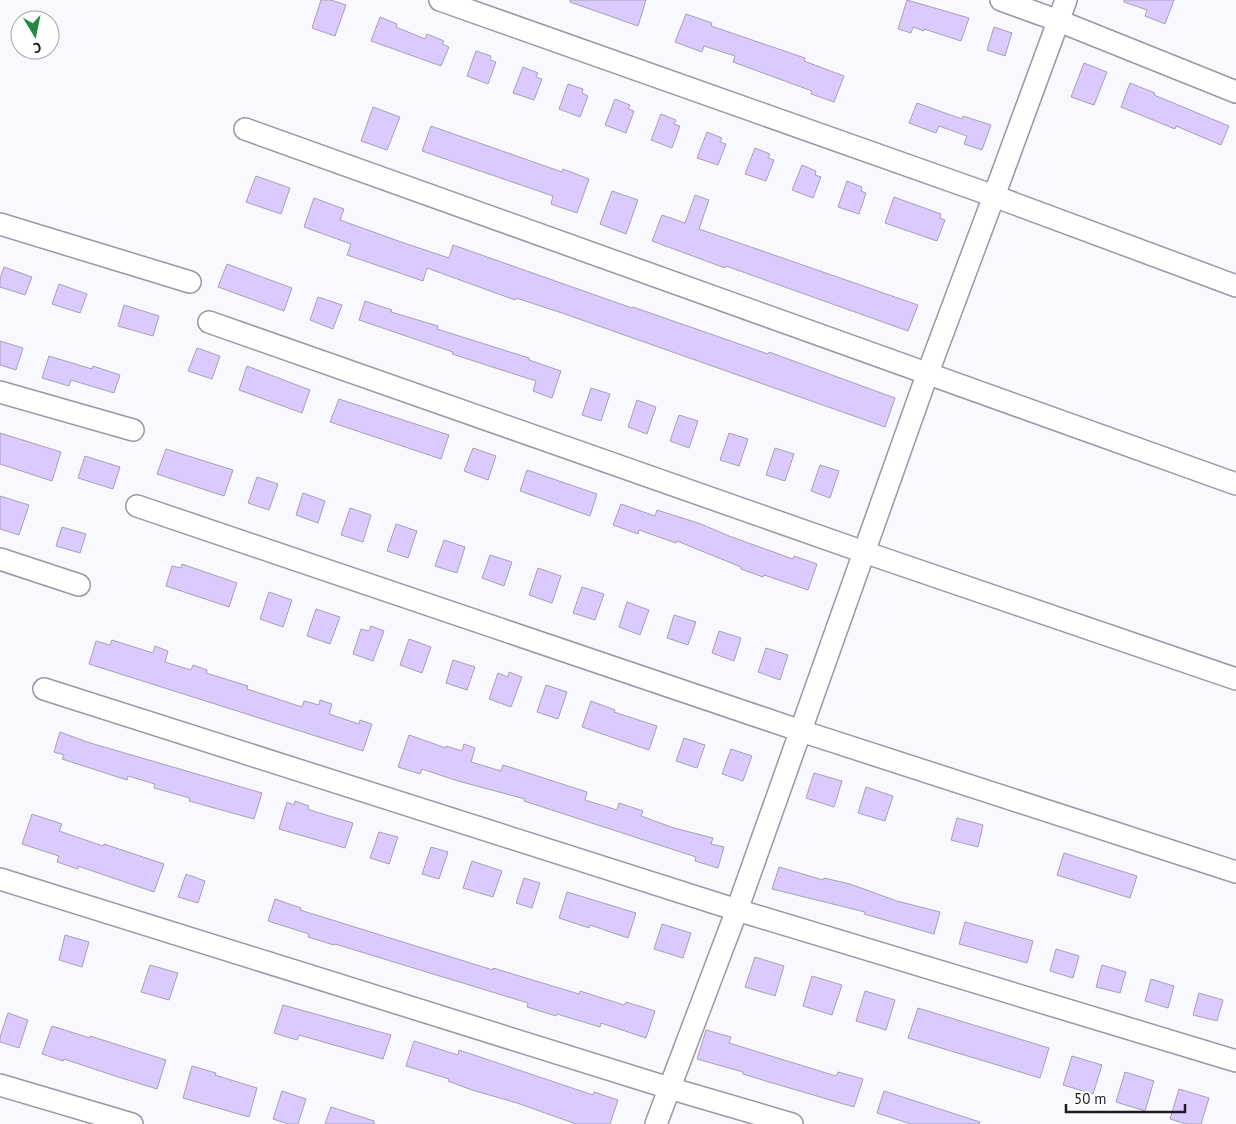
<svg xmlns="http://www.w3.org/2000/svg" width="1236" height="1124" font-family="'PT Sans',sans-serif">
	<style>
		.building { fill: #dacaff; stroke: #a6a2b0 }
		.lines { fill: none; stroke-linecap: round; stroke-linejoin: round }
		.minor-casing { stroke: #9a96a4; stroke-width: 24 }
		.minor { stroke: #fff; stroke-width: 21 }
	</style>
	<rect width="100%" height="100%" fill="#faf8ff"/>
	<g class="building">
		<polygon points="321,0 331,0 346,5 335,36 312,28"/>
		<polygon points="570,0 646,0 638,26 570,2"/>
		<polygon points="907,0 969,18 961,41 924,29 924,31 913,27 911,33 898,29"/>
		<polygon points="1124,0 1174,0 1165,24 1145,16 1147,10 1124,2"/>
		<polygon points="686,14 712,23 711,26 805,58 804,61 844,76 834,102 811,94 812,91 733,62 735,56 704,46 702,52 675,42"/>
		<polygon points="380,17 397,24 396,27 425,39 427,34 444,41 442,44 449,47 441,66 371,41"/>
		<polygon points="994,27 1012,33 1005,56 987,50"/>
		<polygon points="476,51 491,56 490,60 496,62 488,84 467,76"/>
		<polygon points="1084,63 1107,72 1094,105 1071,97"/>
		<polygon points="523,67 538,73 536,77 542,79 534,100 513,93"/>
		<polygon points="1130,83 1155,93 1154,95 1229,126 1221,145 1176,126 1175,129 1121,107"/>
		<polygon points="568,84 583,89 582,93 588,96 580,117 559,109"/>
		<polygon points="615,99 630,105 628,109 634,111 626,133 605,125"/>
		<polygon points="917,103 962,119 963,116 991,125 982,150 964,144 967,136 939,126 936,133 909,123"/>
		<polygon points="373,107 400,117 387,150 361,141"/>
		<polygon points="661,114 676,120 674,124 680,126 672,148 651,140"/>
		<polygon points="431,126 562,172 563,169 589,179 577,213 551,204 553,196 422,151"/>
		<polygon points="707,132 722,138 720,142 726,144 718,165 697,158"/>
		<polygon points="755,148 770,154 768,158 774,160 766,181 745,174"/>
		<polygon points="802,165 816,171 815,175 821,177 813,198 792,190"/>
		<polygon points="256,176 290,188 281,214 246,202"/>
		<polygon points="847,181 862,187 861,191 866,193 859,214 838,207"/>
		<polygon points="612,191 638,200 626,234 600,224"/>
		<polygon points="695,195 709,200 699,229 918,305 908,331 726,266 725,268 652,241 662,215 685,223"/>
		<polygon points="894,197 941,214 940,218 945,220 937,241 885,223"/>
		<polygon points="314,198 344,209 340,220 404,243 449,258 453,245 632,308 633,307 768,354 769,352 895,398 885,427 562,313 516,298 515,300 427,268 423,281 347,255 351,244 304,227"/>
		<polygon points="227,264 292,288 284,311 218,287"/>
		<polygon points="4,267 32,277 25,295 0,287 0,279"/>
		<polygon points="59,284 87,294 80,313 52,304"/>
		<polygon points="318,297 342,305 333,329 310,320"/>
		<polygon points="365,301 392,310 391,312 438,326 437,329 529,358 529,360 561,371 552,398 533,391 536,381 452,354 453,352 359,320"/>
		<polygon points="124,305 159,316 153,336 118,326"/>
		<polygon points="0,341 23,348 16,370 0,365"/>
		<polygon points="197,348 220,356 212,379 188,371"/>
		<polygon points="49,356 92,369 93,366 120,375 114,393 71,380 69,386 42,378"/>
		<polygon points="247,366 310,390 302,413 239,390"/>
		<polygon points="591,388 610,394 601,421 582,415"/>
		<polygon points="339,399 449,435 441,459 330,422"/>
		<polygon points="637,400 656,407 647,434 628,427"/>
		<polygon points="679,415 698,421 689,448 670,441"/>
		<polygon points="0,433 61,452 52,481 0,464"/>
		<polygon points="729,433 748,439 739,466 720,460"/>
		<polygon points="473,448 496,456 488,480 464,471"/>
		<polygon points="775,448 794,454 785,481 766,475"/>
		<polygon points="166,449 233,470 224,496 157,474"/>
		<polygon points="85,456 120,467 113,489 78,478"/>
		<polygon points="820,465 839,471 830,498 811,491"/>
		<polygon points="527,470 597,494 590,516 520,491"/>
		<polygon points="257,477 278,484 269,510 248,503"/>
		<polygon points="303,493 325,501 318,523 296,515"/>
		<polygon points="0,496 29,505 19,535 0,529"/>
		<polygon points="621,504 655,516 657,510 701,524 729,536 793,559 794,556 817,564 808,590 764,575 763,577 741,569 741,567 677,541 676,543 639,530 638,534 613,525"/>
		<polygon points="350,508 371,515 363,542 341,535"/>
		<polygon points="396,524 417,531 408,558 387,551"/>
		<polygon points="62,527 86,534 80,553 56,546"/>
		<polygon points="444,540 465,547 457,573 435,566"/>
		<polygon points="490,555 512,562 504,586 482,578"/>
		<polygon points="182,564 237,583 229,607 166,586 172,566 181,568"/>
		<polygon points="538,568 561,576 552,603 529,595"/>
		<polygon points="582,587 604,594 595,620 573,613"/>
		<polygon points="269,592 292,600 283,627 260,619"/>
		<polygon points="627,602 649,610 640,635 619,627"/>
		<polygon points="316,609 340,617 330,644 307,636"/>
		<polygon points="674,615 696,622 688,645 667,638"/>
		<polygon points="371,626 384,631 373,661 353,654 361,629 369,631"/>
		<polygon points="719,631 741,638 734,661 712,653"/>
		<polygon points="409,639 431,647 422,673 400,665"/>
		<polygon points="112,640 153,653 155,646 168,651 165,662 191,670 193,665 207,670 206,673 248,686 247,689 302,707 304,701 319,705 320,700 332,704 329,714 359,724 360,720 372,724 363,751 89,664 96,641 110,645"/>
		<polygon points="766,648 788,655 780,680 758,672"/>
		<polygon points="453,660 475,667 467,690 446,683"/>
		<polygon points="509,672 522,677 511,707 489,699 498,673 508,677"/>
		<polygon points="546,685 567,692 558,719 537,712"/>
		<polygon points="591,701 615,710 614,712 657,726 649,750 582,727"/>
		<polygon points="60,732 87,742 262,793 254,819 189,801 190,798 154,788 155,784 128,776 127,780 62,759 64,755 54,752"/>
		<polygon points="409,735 446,748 446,746 462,751 464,744 475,748 471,762 501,771 503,765 522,771 587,792 585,800 617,810 619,803 643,811 641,816 674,828 713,838 711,844 724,847 718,868 695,861 696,857 524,801 525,799 458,781 422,769 420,774 398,767"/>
		<polygon points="684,738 705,745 697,768 676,761"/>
		<polygon points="731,749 752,756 743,781 722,774"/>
		<polygon points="814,773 842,781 834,807 806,798"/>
		<polygon points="866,787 893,796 885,821 858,813"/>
		<polygon points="295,801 309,806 308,809 316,812 353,823 345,848 279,829 287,802 294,805"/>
		<polygon points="32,814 62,824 59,831 103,846 104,844 164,864 154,892 78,866 78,869 57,862 59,856 22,844"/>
		<polygon points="957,818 983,825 978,847 951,840"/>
		<polygon points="379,832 398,837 389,864 370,858"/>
		<polygon points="431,847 448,852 439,879 422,874"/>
		<polygon points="1064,853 1137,876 1130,898 1057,875"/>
		<polygon points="472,861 502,871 493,897 463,888"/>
		<polygon points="779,867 823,880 824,878 850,884 897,901 940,912 934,934 864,914 865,912 772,889"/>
		<polygon points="186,874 205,881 198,903 178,897"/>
		<polygon points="524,878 540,883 532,908 516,903"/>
		<polygon points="567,892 636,913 628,938 590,925 589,928 559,918"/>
		<polygon points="275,899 301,908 300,910 493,970 493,968 579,994 580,991 624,1005 626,1002 655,1011 646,1038 601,1023 600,1027 557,1014 556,1016 527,1007 528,1003 335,944 334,945 308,937 309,934 268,921"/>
		<polygon points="965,922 1033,941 1027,963 959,944"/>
		<polygon points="662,924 691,933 683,958 654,949"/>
		<polygon points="65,935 89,942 82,967 59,960"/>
		<polygon points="1056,949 1079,956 1073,978 1050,971"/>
		<polygon points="755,957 784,966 775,996 745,987"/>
		<polygon points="150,965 178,973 169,1000 141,992"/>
		<polygon points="1102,965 1126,972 1120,993 1096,987"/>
		<polygon points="812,976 842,985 832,1015 803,1006"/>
		<polygon points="1151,979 1174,986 1168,1008 1145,1001"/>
		<polygon points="865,991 895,1000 886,1030 856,1021"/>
		<polygon points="1199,993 1223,1000 1217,1021 1193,1015"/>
		<polygon points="283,1005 391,1035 383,1059 299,1035 297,1040 274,1033"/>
		<polygon points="918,1008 1049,1048 1040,1078 908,1038"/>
		<polygon points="8,1013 28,1020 19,1048 0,1042 0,1037"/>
		<polygon points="52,1026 90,1038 90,1036 166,1060 157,1089 115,1076 64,1059 63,1061 42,1054"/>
		<polygon points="706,1030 731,1037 729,1043 836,1076 838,1072 863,1079 854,1107 769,1082 743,1074 743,1072 697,1059"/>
		<polygon points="414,1041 458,1055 459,1050 593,1095 594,1092 618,1100 610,1124 576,1124 517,1103 472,1090 448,1081 449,1079 406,1066"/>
		<polygon points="1072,1056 1102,1065 1093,1094 1063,1085"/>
		<polygon points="192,1066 216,1073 215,1075 257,1088 249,1117 183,1098"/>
		<polygon points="1125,1072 1154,1081 1145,1111 1116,1102"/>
		<polygon points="1179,1089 1209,1098 1201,1124 1186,1124 1170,1119"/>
		<polygon points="282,1091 306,1099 298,1124 288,1124 273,1119"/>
		<polygon points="884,1091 980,1122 979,1124 911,1124 877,1113"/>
		<polygon points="331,1107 374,1121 374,1124 325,1124"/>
	</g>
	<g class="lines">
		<defs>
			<g id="minor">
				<polyline points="440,0 994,196 1236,286"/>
				<polyline points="1001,0 1059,21 1236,92"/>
				<polyline points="245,129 1236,484"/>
				<polyline points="0,224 190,282"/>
				<polyline points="209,322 864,552 1236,679"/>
				<polyline points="0,392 133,430"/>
				<polyline points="137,506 801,731 1236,872"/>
				<polyline points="0,559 79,585"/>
				<polyline points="44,689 737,910 1236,1061"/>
				<polyline points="0,879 669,1088 792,1124"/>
				<polyline points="0,1085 132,1124"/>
				<polyline points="656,1124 737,910 927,375 994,196 1066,0"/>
			</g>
		</defs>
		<use href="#minor" class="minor-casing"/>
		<use href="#minor" class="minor"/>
	</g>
	<g transform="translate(35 35) rotate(170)"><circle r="24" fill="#ffffff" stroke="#a5a4a7"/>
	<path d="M0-4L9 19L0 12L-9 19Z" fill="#238b41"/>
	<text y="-8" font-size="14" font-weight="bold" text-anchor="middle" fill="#1e1c22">С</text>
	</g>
	<path d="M1066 1104v8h119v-8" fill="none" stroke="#1e1c22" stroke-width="2.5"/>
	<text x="1074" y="1104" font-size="15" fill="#1e1c22" stroke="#ffffff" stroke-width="4" paint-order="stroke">50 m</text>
</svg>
